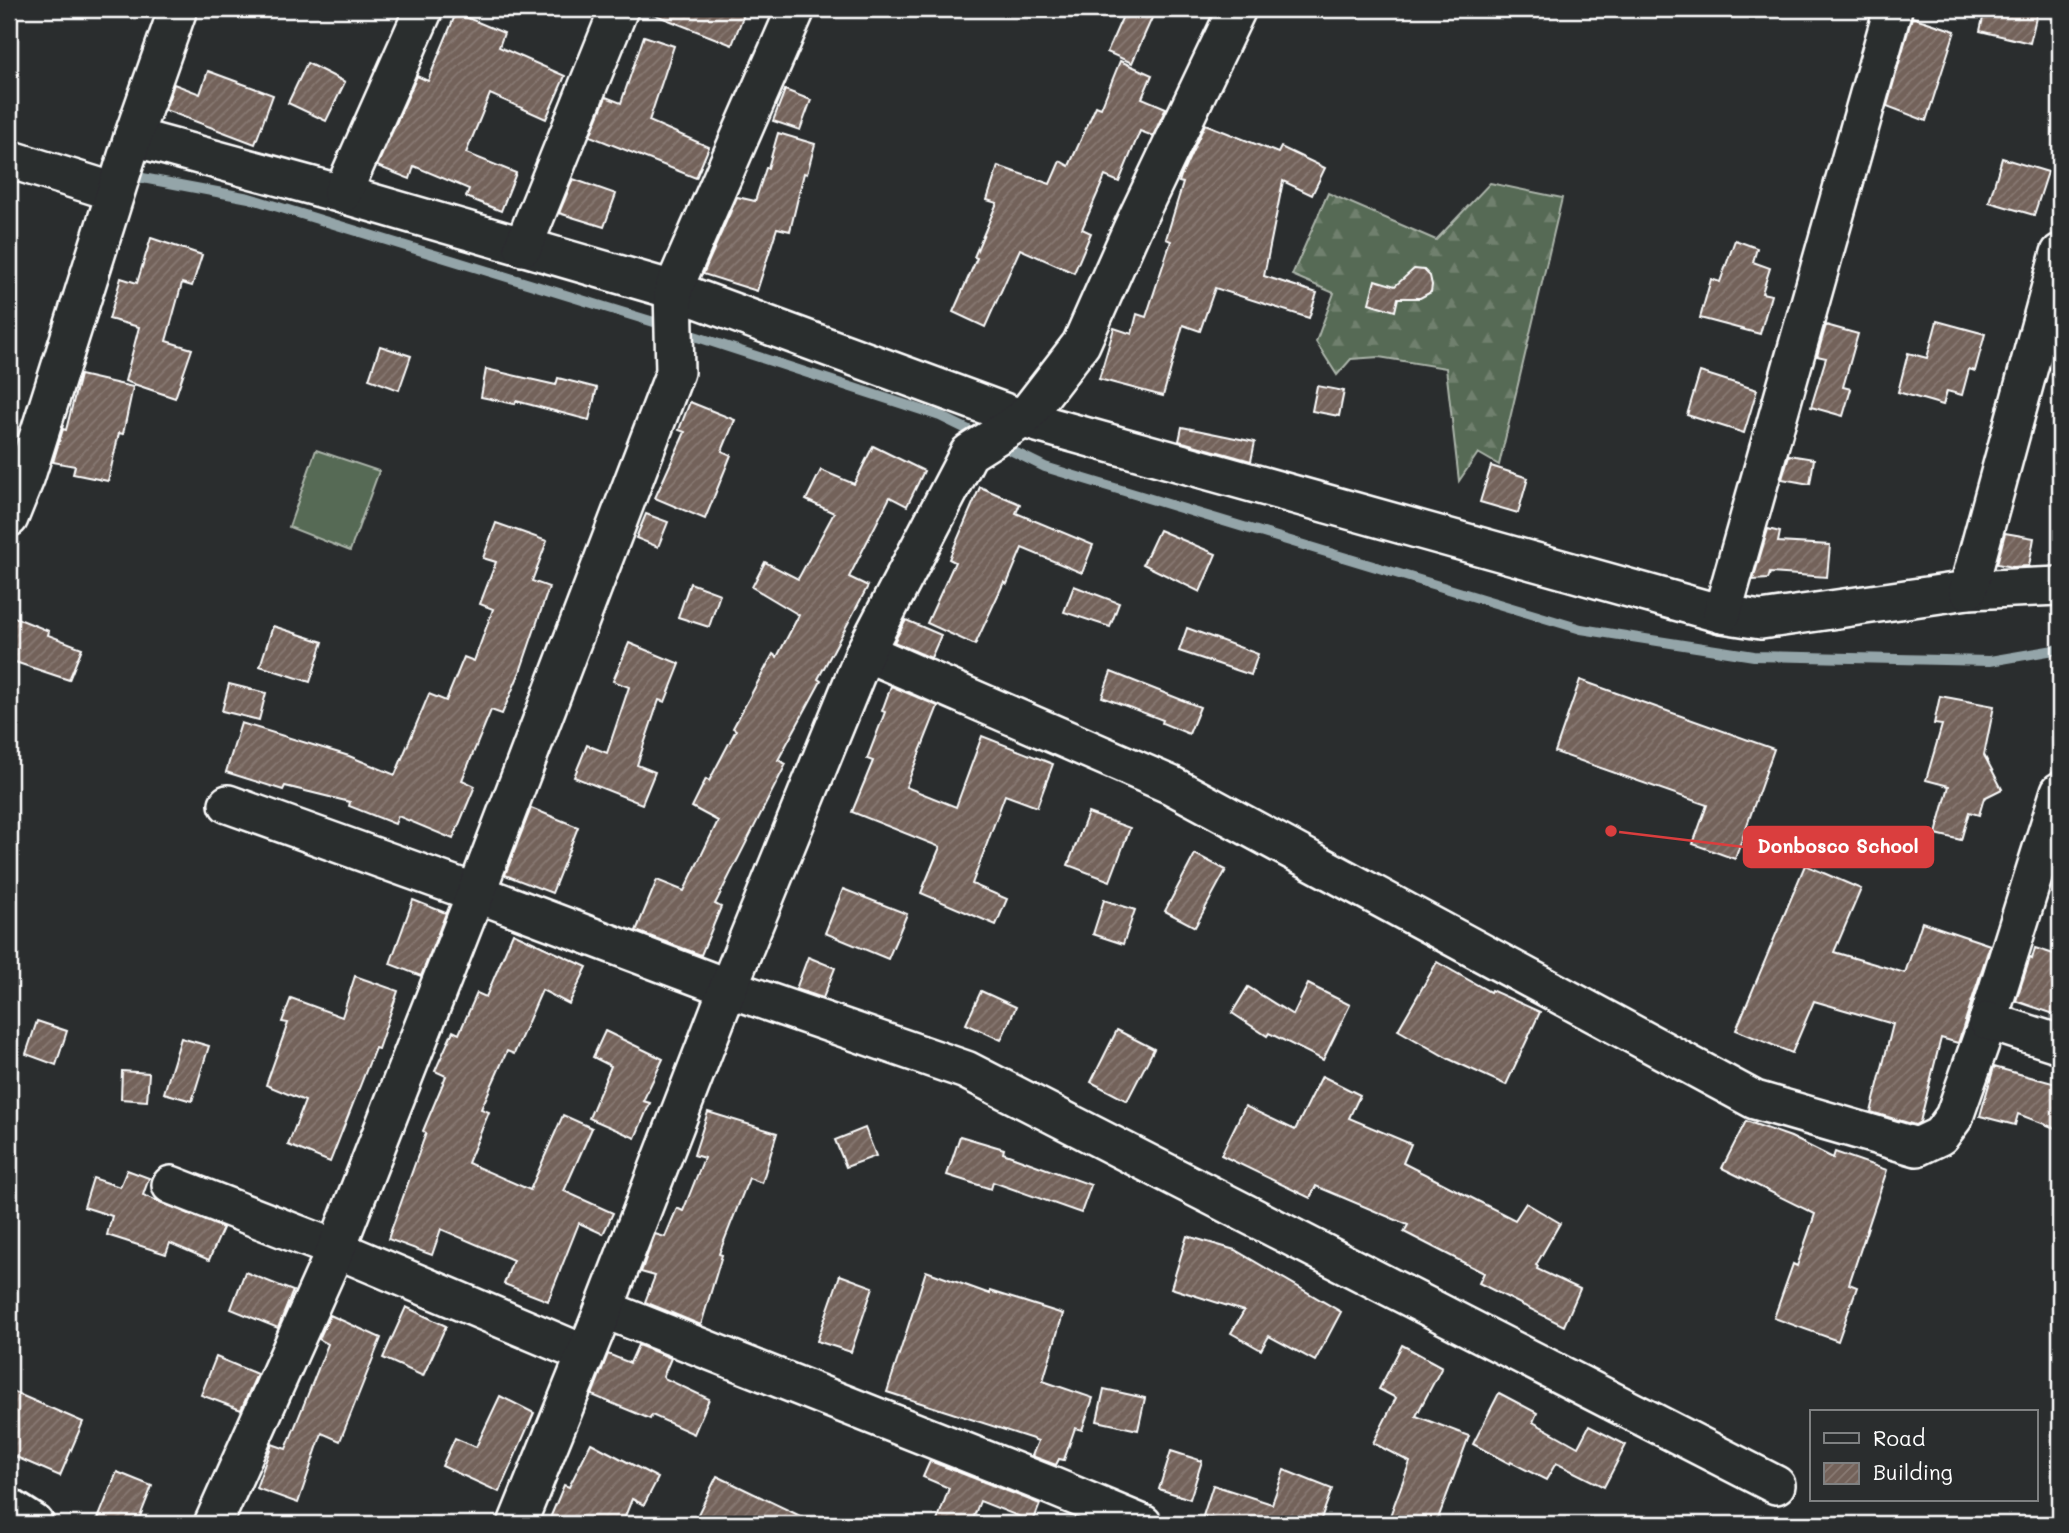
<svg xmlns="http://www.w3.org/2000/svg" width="2069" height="1533" font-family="Mali,sans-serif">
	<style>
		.green { fill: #576a55; stroke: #abb4aa; stroke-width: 2 }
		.forest { fill: url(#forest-firs); stroke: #abb4aa; stroke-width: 2 }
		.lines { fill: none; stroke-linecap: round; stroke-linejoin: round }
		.stream { stroke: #94a5a9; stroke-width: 10 }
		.building { fill: url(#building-hatch); stroke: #fff; stroke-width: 2 }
		.minor-casing { stroke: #fff; stroke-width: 42 }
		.primary-casing { stroke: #fff; stroke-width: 44 }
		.minor { stroke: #2a2d2e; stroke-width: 37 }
		.primary { stroke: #2a2d2e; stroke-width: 38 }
		.leader { fill: none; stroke: #da3e3e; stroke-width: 2.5 }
		.callout-dot { fill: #da3e3e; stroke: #2a2d2e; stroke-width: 2.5 }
		.callout { fill: #da3e3e; stroke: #da3e3e; stroke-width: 2.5 }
		.callout-label { font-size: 19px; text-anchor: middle; font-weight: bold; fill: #fff }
	</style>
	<defs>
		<pattern id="forest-firs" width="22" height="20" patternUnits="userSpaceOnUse" patternTransform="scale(1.75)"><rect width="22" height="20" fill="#576a55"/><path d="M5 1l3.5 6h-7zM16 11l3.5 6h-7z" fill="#70806e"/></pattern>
		<pattern id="building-hatch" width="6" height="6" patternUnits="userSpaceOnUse" patternTransform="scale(1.75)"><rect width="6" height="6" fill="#73625a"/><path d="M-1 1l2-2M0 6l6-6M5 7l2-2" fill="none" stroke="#887a73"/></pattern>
	</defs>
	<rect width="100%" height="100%" fill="#2a2d2e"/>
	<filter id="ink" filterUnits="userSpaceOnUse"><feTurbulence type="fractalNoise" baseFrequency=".0143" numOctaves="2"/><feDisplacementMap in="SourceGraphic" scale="14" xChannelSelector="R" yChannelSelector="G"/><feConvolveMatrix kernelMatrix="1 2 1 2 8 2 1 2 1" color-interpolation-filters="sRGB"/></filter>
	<g filter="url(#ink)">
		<polygon class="green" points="316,450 379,471 350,551 289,527"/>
		<polygon class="forest" points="1490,183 1562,198 1499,465 1478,453 1459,481 1446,368 1379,357 1351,359 1337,375 1316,342 1334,293 1292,275 1328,193 1436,240"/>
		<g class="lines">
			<g class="stream">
				<polyline points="132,176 249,198 667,326"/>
				<polyline points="685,333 940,416 981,436"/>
				<polyline points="1000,445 1045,467 1581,629 1754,656 1990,661 2060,649"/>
			</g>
		</g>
		<g class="building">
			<polygon points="643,9 746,9 732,45 643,10"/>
			<polygon points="1126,9 1156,9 1132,63 1107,52"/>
			<polygon points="1985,9 2038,9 2030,43 1980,31"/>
			<polygon points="456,13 504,33 499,47 565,76 546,119 490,94 466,153 516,173 501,211 466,197 469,189 414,166 410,179 377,166 417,76 428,81"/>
			<polygon points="1912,17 1955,31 1926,121 1887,106"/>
			<polygon points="644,36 674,46 649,121 709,147 696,178 590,136 606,97 621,103"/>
			<polygon points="1120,61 1152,75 1142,98 1166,108 1153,136 1140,131 1119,182 1105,176 1082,229 1091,233 1074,273 1020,249 985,327 953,312 977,258 974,257 997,203 987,200 998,166 1050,184 1060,161 1069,166 1096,106 1101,108"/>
			<polygon points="307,63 345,82 326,121 288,103"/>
			<polygon points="208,71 273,95 255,144 165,110 174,84 200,94"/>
			<polygon points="785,90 811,100 800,130 773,121"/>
			<polygon points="1205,124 1278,153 1281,147 1325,168 1312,195 1283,181 1264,276 1317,293 1309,318 1215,288 1200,331 1183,325 1163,396 1099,379 1114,328 1132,334 1137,314 1146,317 1171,241 1166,239 1183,183 1179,182 1181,176"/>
			<polygon points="778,133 815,144 807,174 804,173 790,231 777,228 757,291 703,274 737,197 755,201 766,168 768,168"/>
			<polygon points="2002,158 2048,172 2034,215 1989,202"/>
			<polygon points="573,179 616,194 604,227 559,213"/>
			<polygon points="151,238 202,255 192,286 182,283 166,341 192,349 175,398 125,381 139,327 109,319 121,278 137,283"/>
			<polygon points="1735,240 1757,248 1753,262 1770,268 1762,293 1771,295 1760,334 1700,318 1711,279 1720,282"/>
			<polygon points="1414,269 1424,270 1430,276 1432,285 1431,292 1420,298 1398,298 1395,311 1369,303 1375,280 1395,286"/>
			<polygon points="1937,321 1985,334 1975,371 1969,369 1962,395 1947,391 1943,405 1898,392 1908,353 1927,358"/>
			<polygon points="1826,325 1858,334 1843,387 1851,389 1843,416 1811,407 1826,358 1817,356"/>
			<polygon points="380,346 411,356 399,390 369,379"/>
			<polygon points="486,369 556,385 558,378 597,388 589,420 516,401 515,404 481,397"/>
			<polygon points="1700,372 1757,390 1744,433 1687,415"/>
			<polygon points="80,375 133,387 123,434 119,433 108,481 73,474 75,466 53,462 63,429 66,430"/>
			<polygon points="1317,386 1344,391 1339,416 1312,411"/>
			<polygon points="690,402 735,420 722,451 731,455 705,519 655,498 685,432 679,430"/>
			<polygon points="1182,427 1255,442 1251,461 1179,441"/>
			<polygon points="873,446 924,471 907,506 890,497 849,577 868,586 818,679 821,681 778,760 786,764 715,904 721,907 701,955 636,931 657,880 684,891 718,821 692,807 706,779 709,781 736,730 733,728 773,654 777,657 799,615 752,587 765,562 798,579 834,513 806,500 821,470 854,484"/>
			<polygon points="1789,455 1814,459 1810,484 1782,479"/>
			<polygon points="1491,466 1528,478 1518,513 1480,502"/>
			<polygon points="980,487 1020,504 1016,513 1093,545 1082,573 1022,548 1007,584 1004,582 975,645 927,623 955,562 949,559"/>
			<polygon points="646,514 668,522 658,547 636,538"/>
			<polygon points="496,523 547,541 532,581 549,587 520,672 502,714 491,710 462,780 475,786 453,839 398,816 395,824 349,806 350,802 285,786 283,790 226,772 241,723 349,756 395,775 429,694 446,701 464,657 474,661 493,609 480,604 496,562 483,558"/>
			<polygon points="1768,529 1780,532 1778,542 1830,545 1827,577 1770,573 1768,579 1753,580"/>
			<polygon points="1159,530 1216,554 1200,592 1143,564"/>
			<polygon points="2005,533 2034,538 2029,566 2013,567 1997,564"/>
			<polygon points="690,583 720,594 709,627 678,617"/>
			<polygon points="1074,586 1119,603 1110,627 1064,612"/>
			<polygon points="9,615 49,631 48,635 82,648 69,680 9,660"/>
			<polygon points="906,620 941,635 931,658 894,642"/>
			<polygon points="273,626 323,642 310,682 260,666"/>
			<polygon points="1187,628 1258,654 1251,675 1179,651"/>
			<polygon points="629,643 680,664 665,702 659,700 637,765 655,772 642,804 574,777 587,745 607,753 629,687 613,681"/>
			<polygon points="1111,672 1200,707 1189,734 1162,723 1163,720 1102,697"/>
			<polygon points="1580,680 1774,749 1735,859 1693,844 1707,805 1555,752"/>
			<polygon points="229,684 266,693 259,720 222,711"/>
			<polygon points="891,686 938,706 906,787 956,807 982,736 1053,764 1037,807 1005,795 972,884 1007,899 996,925 921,893 940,847 852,812 873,761 867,759 885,712 882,711"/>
			<polygon points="1940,696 1994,706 1984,755 2002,789 1984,798 1979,815 1969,812 1961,840 1936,834 1949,786 1926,780 1942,725 1934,724"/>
			<polygon points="531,808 578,827 552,893 505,875"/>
			<polygon points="1088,813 1130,828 1110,881 1068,865"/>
			<polygon points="1195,854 1226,870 1195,927 1165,911"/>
			<polygon points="1805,865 1861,889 1834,952 1905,973 1922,922 1990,945 1958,1043 1941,1038 1920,1122 1915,1125 1871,1112 1893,1024 1814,1001 1792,1053 1736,1030"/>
			<polygon points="843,889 907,914 888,959 825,933"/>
			<polygon points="413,900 446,913 421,976 390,964"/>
			<polygon points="1104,900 1135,910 1123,944 1093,934"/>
			<polygon points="513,933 587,967 569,1004 542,990 514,1054 507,1051 481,1109 489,1112 468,1163 530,1190 563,1115 592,1128 564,1191 613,1213 603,1234 579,1223 548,1301 504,1284 513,1260 441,1229 432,1255 388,1239 426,1133 423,1131 446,1076 435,1071 453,1031 459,1034 477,993 486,997"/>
			<polygon points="2035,948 2060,956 2060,1016 2016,1001 2030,958 2032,959"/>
			<polygon points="808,957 835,968 823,998 796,989"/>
			<polygon points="1437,962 1490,992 1491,990 1540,1012 1506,1085 1449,1059 1398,1030"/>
			<polygon points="355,976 398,991 378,1049 375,1048 330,1162 288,1145 305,1101 266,1085 288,1023 282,1022 291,998 342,1017"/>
			<polygon points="1308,984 1350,1005 1323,1060 1269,1033 1267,1036 1232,1013 1248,987 1293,1015"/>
			<polygon points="981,991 1016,1007 1001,1040 966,1024"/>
			<polygon points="37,1021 67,1031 56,1065 26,1054"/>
			<polygon points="1117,1030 1154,1049 1127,1101 1091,1082"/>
			<polygon points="605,1031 663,1059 643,1101 650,1103 635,1138 589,1118 611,1066 593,1057"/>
			<polygon points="181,1038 209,1046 192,1101 164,1093"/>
			<polygon points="1994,1067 2060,1085 2060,1130 2018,1114 2015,1125 1980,1116"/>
			<polygon points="122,1071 149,1073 147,1101 121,1099"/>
			<polygon points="1322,1076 1360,1095 1349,1118 1411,1144 1403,1163 1515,1220 1526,1203 1560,1223 1536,1265 1538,1266 1537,1269 1580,1289 1564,1326 1479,1283 1484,1273 1404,1232 1408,1225 1316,1186 1310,1198 1221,1155 1245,1106 1295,1130"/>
			<polygon points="708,1112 777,1133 762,1183 749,1178 719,1254 722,1255 701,1325 645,1302 655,1276 641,1272 655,1234 665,1237 677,1208 683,1211 704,1158 694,1155"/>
			<polygon points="1746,1121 1791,1137 1833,1158 1835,1152 1887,1170 1849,1284 1857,1287 1838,1341 1774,1318 1793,1264 1797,1266 1815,1214 1722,1168"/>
			<polygon points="865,1128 876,1156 846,1167 835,1140"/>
			<polygon points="960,1136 1004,1149 1003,1153 1091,1185 1081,1213 993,1182 991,1189 947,1175"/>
			<polygon points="127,1170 149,1178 143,1195 223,1228 209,1260 170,1243 166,1254 107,1235 112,1216 84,1207 93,1178 120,1187"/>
			<polygon points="1187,1236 1235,1250 1341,1312 1315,1361 1269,1336 1261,1350 1231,1333 1244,1311 1171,1288"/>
			<polygon points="926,1271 990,1294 990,1291 1063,1314 1043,1381 1093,1398 1082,1430 1075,1428 1064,1460 1059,1459 1056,1465 1032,1456 1038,1441 1033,1439 887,1392"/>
			<polygon points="245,1272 293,1291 278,1328 231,1309"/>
			<polygon points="840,1275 873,1287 851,1352 817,1341"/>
			<polygon points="406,1307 446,1326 423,1376 383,1358"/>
			<polygon points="330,1315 381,1338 340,1441 322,1433 298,1503 256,1488 272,1444 286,1449 328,1344 319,1339"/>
			<polygon points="638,1345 671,1358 663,1377 666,1379 709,1399 694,1434 652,1415 650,1419 592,1395 608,1354 630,1363"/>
			<polygon points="1402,1345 1442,1367 1416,1416 1469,1436 1436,1524 1387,1524 1410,1462 1373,1443 1396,1398 1379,1389"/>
			<polygon points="216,1357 257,1374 241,1410 201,1395"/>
			<polygon points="1104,1389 1145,1398 1138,1430 1097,1421"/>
			<polygon points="9,1390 83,1422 60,1476 9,1454"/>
			<polygon points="1499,1393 1537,1413 1533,1422 1578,1447 1589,1426 1626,1445 1604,1487 1556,1463 1546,1480 1511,1462 1510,1464 1473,1444"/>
			<polygon points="500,1396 534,1413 499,1492 442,1466 455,1438 476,1447"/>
			<polygon points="591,1443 658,1478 644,1505 632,1499 622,1524 566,1524 550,1518 564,1485 569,1487"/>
			<polygon points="1171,1451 1202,1461 1190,1499 1159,1489"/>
			<polygon points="930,1461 1040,1504 1033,1522 980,1501 971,1524 936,1524 949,1488 923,1477"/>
			<polygon points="1284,1470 1332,1489 1319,1524 1231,1524 1203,1516 1213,1485 1272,1504"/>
			<polygon points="117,1472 152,1486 137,1524 96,1524"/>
			<polygon points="717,1476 817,1524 693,1524"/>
		</g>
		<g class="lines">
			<defs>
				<g id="minor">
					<polyline points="133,137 342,194 673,290 1023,419 1722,614 1761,620 1968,590 2060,586"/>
					<polyline points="9,159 115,192"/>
					<polyline points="342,194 424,9"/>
					<polyline points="523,247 619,9"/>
					<polyline points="9,518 26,476 133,137 178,9"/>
					<polyline points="1968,590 2060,253"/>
					<polyline points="1722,614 1893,9"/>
					<polyline points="865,652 1171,785 1755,1100 1917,1147 1940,1136 1954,1117 1988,1021 2060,791"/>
					<polyline points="228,804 476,893 728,988 966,1070 1776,1485"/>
					<polyline points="1988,1021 2060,1044"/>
					<polyline points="171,1185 336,1249 585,1354"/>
					<polyline points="604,1309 1049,1485 1143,1524"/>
					<polyline points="213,1524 336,1249 476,893 675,372 673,290 796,9"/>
					<polyline points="517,1524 604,1309 728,988 865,652 969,453 1023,419 1081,344 1132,229 1237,9"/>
				</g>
				<polyline id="primary" points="9,1508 34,1524"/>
			</defs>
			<use href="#minor" class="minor-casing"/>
			<use href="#primary" class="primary-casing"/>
			<use href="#minor" class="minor"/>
			<use href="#primary" class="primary"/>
		</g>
	</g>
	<path class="leader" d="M1611 831L1744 847"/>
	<circle class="callout-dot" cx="1611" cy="831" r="7"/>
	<rect class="callout" x="1744" y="827" width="189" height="40" rx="7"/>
	<g class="callout-label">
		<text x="1838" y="853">Donbosco School</text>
	</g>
	<rect width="2069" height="1533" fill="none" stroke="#2a2d2e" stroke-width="35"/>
	<rect x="18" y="18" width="2034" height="1498" fill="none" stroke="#fff" stroke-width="2.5" filter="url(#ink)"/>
	<rect x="1810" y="1410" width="228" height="91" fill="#2a2d2e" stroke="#7f8182" stroke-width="2"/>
	<rect x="1824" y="1433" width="35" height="10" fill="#2a2d2e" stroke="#7f8182" stroke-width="2"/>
	<text x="1873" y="1446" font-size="21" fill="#ffffff">Road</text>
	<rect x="1824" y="1463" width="35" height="21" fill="url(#building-hatch)" stroke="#7f8182" stroke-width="2"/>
	<text x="1873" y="1480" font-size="21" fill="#ffffff">Building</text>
</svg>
